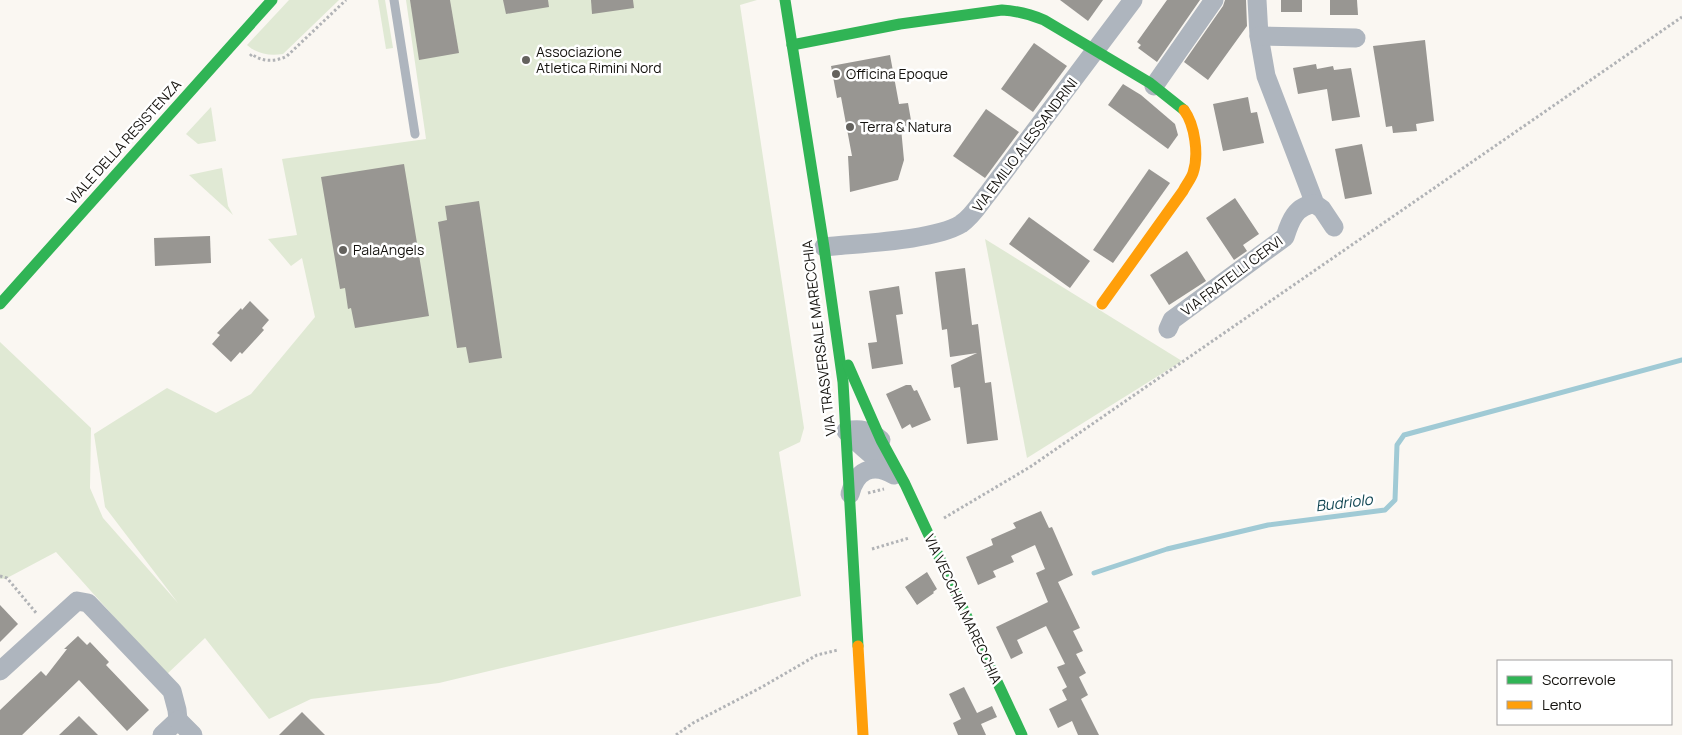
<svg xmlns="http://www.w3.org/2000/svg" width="1682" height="735" font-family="Manrope,sans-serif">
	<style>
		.green { fill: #e0e9d4 }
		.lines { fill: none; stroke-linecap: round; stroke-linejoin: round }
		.stream { stroke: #a0cad5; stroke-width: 5 }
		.building { fill: #989692 }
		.path { stroke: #b1b3b6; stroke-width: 3; stroke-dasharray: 2.5 2.5; stroke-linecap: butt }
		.lane { stroke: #aeb5be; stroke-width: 9 }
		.street { stroke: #aeb5be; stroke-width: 19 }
		.fast { stroke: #30b455; stroke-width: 11 }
		.slow { stroke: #ff9f0a; stroke-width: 11 }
		.poi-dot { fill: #64625e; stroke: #fff; stroke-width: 2 }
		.labels { text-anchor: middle; stroke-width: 5; stroke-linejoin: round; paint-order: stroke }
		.poi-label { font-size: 14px; fill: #14120e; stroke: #fff; text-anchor: start }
		.street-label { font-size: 14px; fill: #14120e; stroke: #fff }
		.water-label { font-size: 15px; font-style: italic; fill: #114653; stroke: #fff }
	</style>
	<rect width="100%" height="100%" fill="#faf7f2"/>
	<g class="green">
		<path d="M289,0H339L283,54C269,56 257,54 247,45Z"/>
		<polygon points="378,0 385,0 393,48 386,49"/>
		<polygon points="406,0 757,0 740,5 804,428 800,442 779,452 801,596 439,683 311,699 269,719 205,638 166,675 56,552 7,578 0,579 0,342 91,428 90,488 103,518 178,603 105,507 94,434 167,388 216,413 251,394 315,317 302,258 291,266 268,239 297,235 282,159 426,139"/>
		<polygon points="211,107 216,141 198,144 186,134"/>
		<polygon points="222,168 228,206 233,215 189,175"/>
		<polygon points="985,239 1182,361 1027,458"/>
	</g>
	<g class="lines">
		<polyline class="stream" points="1094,573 1167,549 1268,525 1385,510 1395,500 1397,445 1404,435 1682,360"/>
	</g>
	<g class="building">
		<polygon points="410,0 450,0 459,53 419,60"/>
		<polygon points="503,0 548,0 549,7 506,14"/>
		<polygon points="591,0 633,0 634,8 592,14"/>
		<polygon points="1060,0 1103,0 1088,21"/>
		<polygon points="1167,0 1200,0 1157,62 1138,48 1141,45 1137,42"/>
		<polygon points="1225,0 1246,0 1247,26 1208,80 1184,62 1223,6"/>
		<rect x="1281" y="0" width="21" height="12"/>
		<polygon points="1330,0 1357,0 1358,15 1330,15"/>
		<polygon points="1425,40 1434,121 1416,124 1417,131 1393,133 1392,126 1386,127 1373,46"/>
		<polygon points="1034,43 1067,66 1033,112 1001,89"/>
		<polygon points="890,55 899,104 908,103 912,126 901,128 904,160 898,180 850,192 848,156 852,156 841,97 837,98 831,66"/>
		<polygon points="1316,64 1317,69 1333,66 1334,70 1351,68 1360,117 1332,121 1327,89 1298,94 1293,68"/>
		<polygon points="1123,84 1141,95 1175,124 1178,135 1168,149 1108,105"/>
		<polygon points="1248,97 1251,113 1257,112 1264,143 1223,151 1213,104"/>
		<polygon points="986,109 1019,132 985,178 953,156"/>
		<polygon points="1362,144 1372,194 1345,199 1335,149"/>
		<polygon points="404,164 429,316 355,328 351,308 348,309 345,288 340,289 321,177"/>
		<polygon points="1149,169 1170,183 1113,263 1093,250"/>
		<polygon points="1235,198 1259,234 1243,245 1247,251 1234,260 1206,218"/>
		<polygon points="479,201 502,358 469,363 466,347 457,348 438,222 447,220 445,206"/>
		<polygon points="1029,217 1090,261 1070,288 1009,244"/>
		<polygon points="210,236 211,263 155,266 154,238"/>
		<polygon points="1187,251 1206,281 1169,305 1150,275"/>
		<polygon points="965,268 972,325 978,324 985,383 991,382 998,440 967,444 960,387 954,388 951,365 977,353 950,357 947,329 942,330 935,272"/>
		<polygon points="899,286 903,314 896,315 903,364 872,369 868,343 877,342 869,291"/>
		<polygon points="250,301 269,320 262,328 264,330 242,354 240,352 231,362 212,344 220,335 217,333 241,308 242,310"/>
		<polygon points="906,385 911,385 914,391 917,390 931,420 912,428 910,424 902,429 886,394"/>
		<polygon points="1041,511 1049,528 1052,527 1073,575 1058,582 1080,628 1073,631 1083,651 1076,654 1086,673 1079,677 1088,695 1081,699 1099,735 1078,735 1072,721 1058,728 1049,709 1067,700 1062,690 1067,687 1057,667 1065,664 1046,626 1017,640 1023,653 1011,659 996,627 1048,602 1036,573 1045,569 1035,545 1011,556 1014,562 993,571 996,577 978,585 966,557 993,545 991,539 1016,528 1013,523"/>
		<polygon points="927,572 937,589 933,592 934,593 917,605 905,587"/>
		<polygon points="0,605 18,624 0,642"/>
		<polygon points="78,636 87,645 90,642 109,662 106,665 149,710 127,731 79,680 22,735 0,735 0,710 41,671 46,676 67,649 64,649"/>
		<polygon points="964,687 977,713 992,706 997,717 981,724 986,735 958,735 953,723 961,719 949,694"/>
		<polygon points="302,712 325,735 279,735"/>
		<polygon points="79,716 98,735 59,735"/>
	</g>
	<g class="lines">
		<g class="path">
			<path d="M250,56L252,54C261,62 276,62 287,56L346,0"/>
			<polyline points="868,493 884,489"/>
			<polyline points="944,518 1030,467 1682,17"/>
			<polyline points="872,549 909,538"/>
			<polyline points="0,576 7,578 37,614"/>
			<polyline points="676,735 693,723 762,687 817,655 838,650"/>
		</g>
		<polyline class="lane" points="394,0 415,134"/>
		<g class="street">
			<polyline points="1257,0 1259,36 1266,76 1315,204 1322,209 1334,227"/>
			<polyline points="1259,36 1356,38"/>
			<polyline points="1154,86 1214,0"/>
			<path d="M824,247C858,243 933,241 961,224C973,216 980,203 989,192L1133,0"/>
			<path d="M1168,329L1172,320L1285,237C1290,221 1296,205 1315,204"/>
			<path d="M881,440C870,430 860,428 846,431C860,447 877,458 892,473"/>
			<path d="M850,494C856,471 872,462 894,475"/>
			<polyline points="0,671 77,601 88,603 172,691 177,710 178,720 162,735"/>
			<polyline points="178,720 193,735"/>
		</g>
		<g class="fast">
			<polyline points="785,0 824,247 843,382 858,646"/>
			<path d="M792,45L900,24L1002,10C1017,11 1030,14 1044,20L1150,83L1184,110"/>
			<polyline points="0,304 272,0"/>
			<polyline points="848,365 881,440 905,484 1022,735"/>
		</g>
		<g class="slow">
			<path d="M1102,304L1183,191C1186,185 1191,179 1193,173C1199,155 1195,125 1184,110"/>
			<polyline points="858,646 863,735"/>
		</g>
	</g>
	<g class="poi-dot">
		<circle cx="526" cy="60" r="5"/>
		<circle cx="836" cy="74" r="5"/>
		<circle cx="850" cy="127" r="5"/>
		<circle cx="343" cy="250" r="5"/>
	</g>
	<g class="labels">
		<g class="poi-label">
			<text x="536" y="57">Associazione<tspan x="536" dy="16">Atletica Rimini Nord</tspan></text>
			<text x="846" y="79">Officina Epoque</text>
			<text x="860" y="132">Terra &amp; Natura</text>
			<text x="353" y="255">PalaAngels</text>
		</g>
		<g class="street-label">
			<text transform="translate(124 142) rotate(-48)" y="5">VIALE DELLA RESISTENZA</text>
			<text transform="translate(1025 145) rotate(-53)" y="5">VIA EMILIO ALESSANDRINI</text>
			<text transform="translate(1232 276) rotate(-37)" y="5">VIA FRATELLI CERVI</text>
			<text transform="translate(819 338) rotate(-97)" y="5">VIA TRASVERSALE MARECCHIA</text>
			<text transform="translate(963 609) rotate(65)" y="5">VIA VECCHIA MARECCHIA</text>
		</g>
		<g class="water-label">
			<text transform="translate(1344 503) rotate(-7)" y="5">Budriolo</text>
		</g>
	</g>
	<rect x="1497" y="660" width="175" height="65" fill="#ffffff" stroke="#a1a09f"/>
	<rect x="1507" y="676" width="25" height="8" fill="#30b455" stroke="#a1a09f"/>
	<text x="1542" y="685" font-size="15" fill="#14120e">Scorrevole</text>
	<rect x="1507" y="701" width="25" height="8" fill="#ff9f0a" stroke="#a1a09f"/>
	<text x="1542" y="710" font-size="15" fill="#14120e">Lento</text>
</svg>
